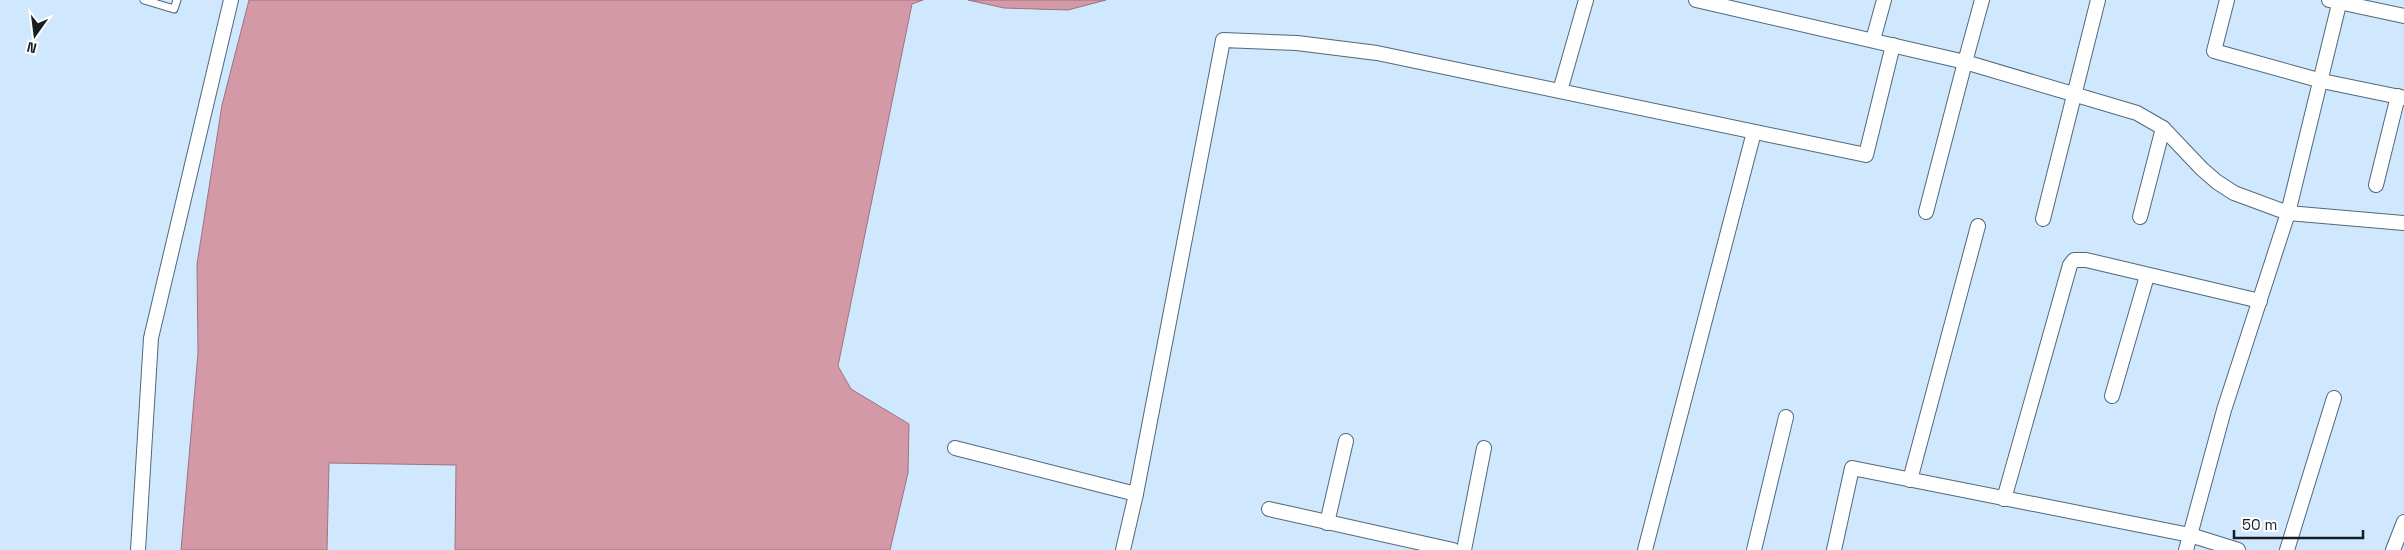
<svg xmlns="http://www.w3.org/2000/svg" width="2404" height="550" font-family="'Space Grotesk',sans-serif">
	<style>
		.water { fill: #d499a6; stroke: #9b747f }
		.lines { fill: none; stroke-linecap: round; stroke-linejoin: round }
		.lane-casing { stroke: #526779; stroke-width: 9 }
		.street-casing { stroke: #526779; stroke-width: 16 }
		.lane { stroke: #fff; stroke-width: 7 }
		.street { stroke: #fff; stroke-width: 14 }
	</style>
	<rect width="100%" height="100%" fill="#d0e8fd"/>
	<g class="water">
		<polygon points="249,0 923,0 912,4 838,366 851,389 909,424 908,473 890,550 455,550 456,465 329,463 327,550 181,550 198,353 197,264 222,105"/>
		<polygon points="968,0 1106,0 1068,10 1004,8"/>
	</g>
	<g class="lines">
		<defs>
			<polyline id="lane" points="144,0 174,9 177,0"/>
			<g id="street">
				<polyline points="1696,0 1965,62 1926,212"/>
				<polyline points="1982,0 1965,62 2137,113 2163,128 2202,169 2217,182 2234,193 2288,213 2224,410 2186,550"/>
				<polyline points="2227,0 2214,51 2322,81 2404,98"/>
				<polyline points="2329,0 2404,16"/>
				<polyline points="2340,0 2288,213 2404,223"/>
				<polyline points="1873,40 1884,0"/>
				<polyline points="1560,91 1586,0"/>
				<polyline points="2376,185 2398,96"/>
				<polyline points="2140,217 2163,128"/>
				<polyline points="2043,219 2098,0"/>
				<polyline points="2112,396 2147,276"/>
				<polyline points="955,448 1136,494"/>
				<polyline points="1910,480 1978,226"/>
				<polyline points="2004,499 2070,265 2074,260 2086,260 2260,301"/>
				<polyline points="1269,509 1453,550"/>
				<polyline points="1327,523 1346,441"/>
				<polyline points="138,550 151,338 231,0"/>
				<polyline points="1123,550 1136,494 1223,40 1297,43 1377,53 1866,155 1893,45"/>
				<polyline points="1464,550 1484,448"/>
				<polyline points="1645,550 1754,132"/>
				<polyline points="1754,550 1786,417"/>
				<polyline points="1834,550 1852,468 2190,535 2238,550"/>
				<polyline points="2287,550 2334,398"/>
				<polyline points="2393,550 2404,522"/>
			</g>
		</defs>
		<use href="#lane" class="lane-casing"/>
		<use href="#street" class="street-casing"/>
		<use href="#lane" class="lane"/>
		<use href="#street" class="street"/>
	</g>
	<g transform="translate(35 35) rotate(194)" stroke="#ffffff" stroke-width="4" paint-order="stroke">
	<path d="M0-4L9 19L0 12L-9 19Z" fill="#151e25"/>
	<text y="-8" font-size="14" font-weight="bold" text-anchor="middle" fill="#151e25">N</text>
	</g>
	<path d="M2234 530v8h129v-8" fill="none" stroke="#151e25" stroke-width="2.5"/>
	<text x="2242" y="530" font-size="15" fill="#151e25" stroke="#ffffff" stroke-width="4" paint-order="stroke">50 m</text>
</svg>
